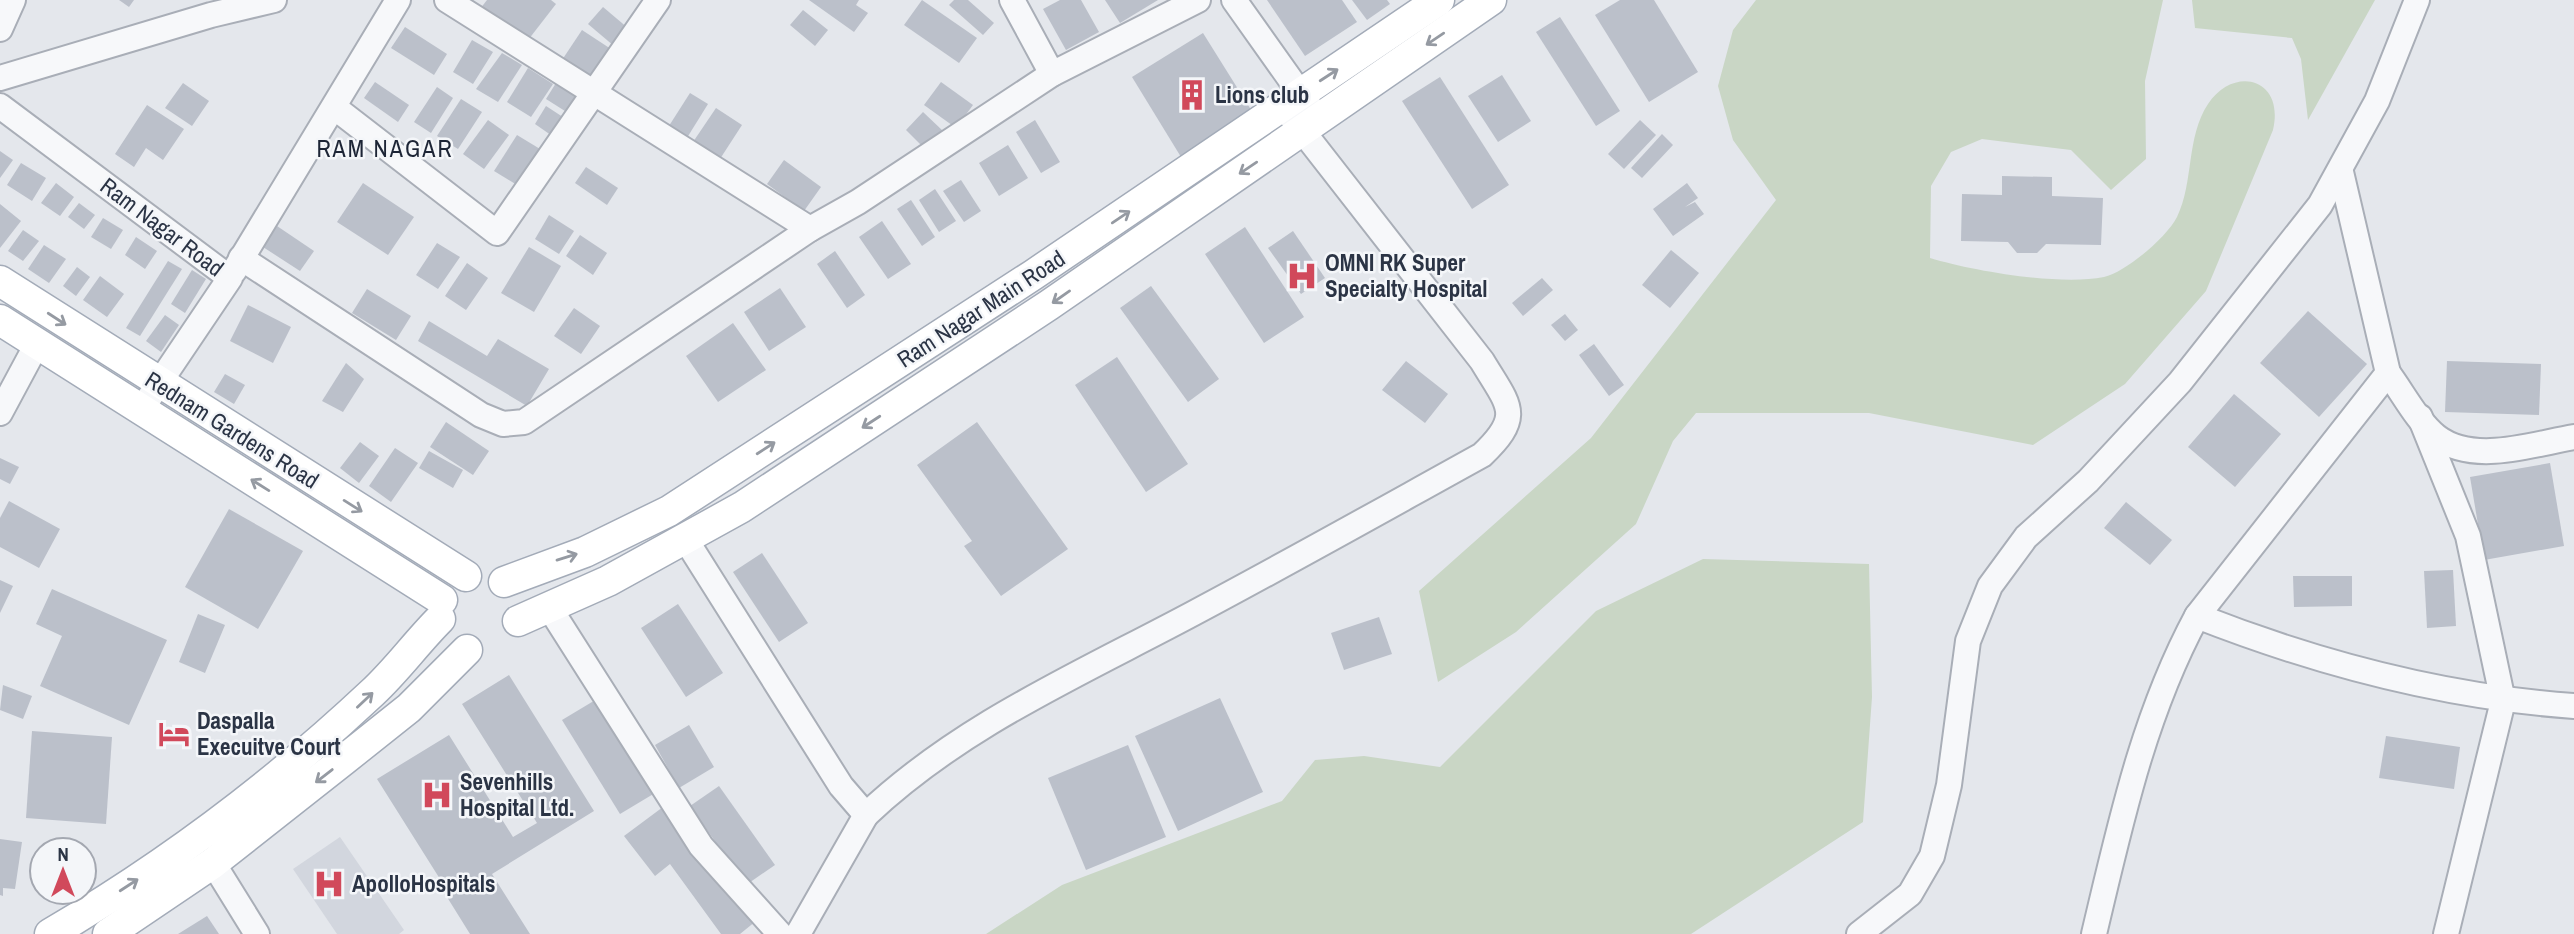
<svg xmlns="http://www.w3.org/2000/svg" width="2574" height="934" font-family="'Archivo Narrow',sans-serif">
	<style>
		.built { fill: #d2d6de }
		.green { fill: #c9d6c5 }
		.building { fill: #bbc0ca }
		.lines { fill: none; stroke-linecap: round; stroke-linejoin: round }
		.minor-casing { stroke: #a9aeb7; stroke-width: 28 }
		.major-casing { stroke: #a3abb8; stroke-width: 33 }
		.minor { stroke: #f7f8fa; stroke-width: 24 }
		.major { stroke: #fff; stroke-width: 30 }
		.oneway { stroke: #959aa2 }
		.labels { text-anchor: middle; stroke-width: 5; stroke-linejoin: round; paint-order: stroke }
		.poi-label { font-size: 23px; font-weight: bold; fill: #2b3445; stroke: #f4f6f9; text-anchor: start }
		.street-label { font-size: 23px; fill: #2b3445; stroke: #f4f6f9 }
		.neighbourhood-label { font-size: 24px; letter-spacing: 2px; fill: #1d2536; stroke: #f4f6f9 }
	</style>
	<rect width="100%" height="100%" fill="#e4e7ec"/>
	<polygon class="built" points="340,837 404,930 399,934 337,934 293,869"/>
	<g class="green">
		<path d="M1756,0H2163L2145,81L2146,159L2111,190L2071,150L1982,139L1951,152L1931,186L1930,258C1973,271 2060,286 2104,277C2126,272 2167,237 2177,217C2194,182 2186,137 2208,104C2234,65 2285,78 2273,130L2206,291L2125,384L2033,445L1869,413H1696L1673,441L1636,524L1516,632L1438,682L1419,591L1591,438L1776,200L1733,140L1718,86L1733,30Z"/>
		<polygon points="2192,0 2375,0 2308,120 2301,59 2292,38 2195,28"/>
		<polygon points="1703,559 1869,564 1872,697 1863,822 1691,934 986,934 1062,885 1282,801 1315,760 1364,756 1440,767 1596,611"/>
	</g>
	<g class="building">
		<polygon points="119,0 134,0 129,7"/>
		<polygon points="487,0 551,0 556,4 525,44 480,9"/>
		<polygon points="809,0 859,0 856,5 868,13 854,32"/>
		<polygon points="922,0 977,38 959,63 904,25"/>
		<polygon points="954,0 968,0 994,23 983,35 949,5"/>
		<polygon points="1060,0 1081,0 1099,32 1066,50 1043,9"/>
		<polygon points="1105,0 1158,0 1120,23"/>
		<polygon points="1267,0 1342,0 1357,22 1305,56"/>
		<polygon points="1352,0 1387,0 1390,4 1367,20"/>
		<polygon points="1620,0 1654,0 1698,72 1649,102 1595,15"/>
		<polygon points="603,7 629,29 614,46 588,24"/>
		<polygon points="803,10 828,30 815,46 790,25"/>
		<polygon points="1560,17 1620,111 1596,126 1536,32"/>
		<polygon points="405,27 447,54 434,75 391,48"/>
		<polygon points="582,30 614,51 592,84 560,63"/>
		<polygon points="1203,33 1253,113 1181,157 1132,77"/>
		<polygon points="472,40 493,52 473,84 453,72"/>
		<polygon points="502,53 522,65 498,102 476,89"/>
		<polygon points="528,68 553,84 531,117 507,102"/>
		<polygon points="1502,75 1531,121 1498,142 1468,96"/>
		<polygon points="1440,77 1509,185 1472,209 1402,101"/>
		<polygon points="375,82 409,105 398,122 364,98"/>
		<polygon points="941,82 973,105 956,128 924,105"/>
		<polygon points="183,83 209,101 192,126 165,108"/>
		<polygon points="556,83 587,102 576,118 546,99"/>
		<polygon points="437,87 453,98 431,133 414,122"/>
		<polygon points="690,93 708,104 685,141 667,129"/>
		<polygon points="461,99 482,112 458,149 437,136"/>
		<polygon points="147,105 184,129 163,160 146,148 134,167 115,154"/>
		<polygon points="546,106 569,121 558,140 535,124"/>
		<polygon points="716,108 742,125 718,162 691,145"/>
		<polygon points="923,112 943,131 925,149 906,130"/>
		<polygon points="488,120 509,135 484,169 463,154"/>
		<polygon points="1035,120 1060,162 1041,173 1016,132"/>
		<polygon points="1640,120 1656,135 1624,169 1608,154"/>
		<polygon points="1662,134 1673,145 1642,178 1631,168"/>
		<polygon points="517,135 545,152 522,188 494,171"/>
		<polygon points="1008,145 1028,178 999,196 979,163"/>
		<polygon points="0,151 13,160 0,178"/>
		<polygon points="784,160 821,187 804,211 767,184"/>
		<polygon points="21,163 46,178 32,201 7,185"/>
		<polygon points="586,167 618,188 607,205 575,183"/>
		<polygon points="2002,176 2052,177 2052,196 2103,198 2101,245 2046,244 2037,253 2017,253 2008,242 1961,241 1962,194 2002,195"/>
		<polygon points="961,180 981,211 964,222 943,191"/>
		<polygon points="56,183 74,197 60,216 41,203"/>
		<polygon points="363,183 414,217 388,255 337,222"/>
		<polygon points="1687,183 1698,198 1685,207 1695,202 1704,214 1673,236 1653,209"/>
		<polygon points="935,189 956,221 939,232 919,200"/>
		<polygon points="911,200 935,237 922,246 897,209"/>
		<polygon points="79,203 95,215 84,229 68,217"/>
		<polygon points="0,204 21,221 0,248"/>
		<polygon points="549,215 574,231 559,254 535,239"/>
		<polygon points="103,218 123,230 111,249 91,237"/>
		<polygon points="882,221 911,264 888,279 859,237"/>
		<polygon points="277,226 314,251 300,271 263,247"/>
		<polygon points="1245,227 1304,317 1264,343 1205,254"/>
		<polygon points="23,230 39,241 23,261 8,251"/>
		<polygon points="1293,231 1325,278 1301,294 1268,248"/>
		<polygon points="580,235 607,253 593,275 566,256"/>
		<polygon points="136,237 157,251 145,269 125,255"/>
		<polygon points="437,243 460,257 438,289 416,275"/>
		<polygon points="44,245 66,259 49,283 28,269"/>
		<polygon points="529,247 561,266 534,312 501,293"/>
		<polygon points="1671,250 1699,273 1670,308 1642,285"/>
		<polygon points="835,251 865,295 847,308 817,264"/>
		<polygon points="168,261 182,269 140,336 126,328"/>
		<polygon points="467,263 488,278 466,310 445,296"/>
		<polygon points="77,267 90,277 76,296 63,286"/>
		<polygon points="192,270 206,279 185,313 171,304"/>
		<polygon points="100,276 124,294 107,317 83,300"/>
		<polygon points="1542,278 1553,290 1523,316 1512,303"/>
		<polygon points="1151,286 1219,379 1188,402 1120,308"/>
		<polygon points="780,288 806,327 769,351 744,312"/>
		<polygon points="367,289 411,316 396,340 352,313"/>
		<polygon points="248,305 291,327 273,363 230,341"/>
		<polygon points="574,308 600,326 581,354 554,336"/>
		<polygon points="2308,311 2367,364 2319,417 2260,363"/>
		<polygon points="1565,314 1578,330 1565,341 1551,325"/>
		<polygon points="165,315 179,325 161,352 146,341"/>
		<polygon points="429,321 487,356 498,339 549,369 527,406 418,341"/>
		<polygon points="733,323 766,370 718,402 686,356"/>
		<polygon points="1594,344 1624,385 1609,396 1579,355"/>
		<polygon points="1117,357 1188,464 1146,492 1075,385"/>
		<polygon points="1406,361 1448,394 1425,423 1382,390"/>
		<polygon points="2447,361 2541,364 2539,415 2445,412"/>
		<polygon points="346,363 364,379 343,412 322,401"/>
		<polygon points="225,374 245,385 234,404 214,392"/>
		<polygon points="2234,394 2281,434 2235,487 2188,447"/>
		<polygon points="446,422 489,451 473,475 430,447"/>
		<polygon points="977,422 1068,549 1001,596 964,546 972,541 917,465"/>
		<polygon points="360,442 379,456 359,483 340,468"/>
		<polygon points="395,448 418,463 391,502 369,486"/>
		<polygon points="429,451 463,470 453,488 419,468"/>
		<polygon points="0,458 19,467 10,484 0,479"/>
		<polygon points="2550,463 2564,546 2484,560 2470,477"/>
		<polygon points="9,501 60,529 39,568 0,547 0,518"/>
		<polygon points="2126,502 2172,540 2150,565 2104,528"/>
		<polygon points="229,509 303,551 258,629 185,587"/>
		<polygon points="762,553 808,623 779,642 733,572"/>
		<polygon points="2453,570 2456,626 2427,628 2424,571"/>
		<polygon points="2293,576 2352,576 2352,606 2294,607"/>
		<polygon points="0,580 13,586 0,613"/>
		<polygon points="52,589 167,640 129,725 40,686 62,636 36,624"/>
		<polygon points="678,604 723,673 686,697 641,628"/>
		<polygon points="198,614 225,625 205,673 179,662"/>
		<polygon points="1379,617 1392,654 1344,670 1331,633"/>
		<polygon points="509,675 594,811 492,874 530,934 470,934 442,889 445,887 377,779 449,735 513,837 537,823 462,704"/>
		<polygon points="3,685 32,696 23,719 0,710"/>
		<polygon points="602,696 660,790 620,814 562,720"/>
		<polygon points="1220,698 1263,792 1178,831 1135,736"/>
		<polygon points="689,725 714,767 679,788 655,745"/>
		<polygon points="32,731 112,737 106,824 26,818"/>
		<polygon points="2386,736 2460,747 2454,789 2379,778"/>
		<polygon points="1128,745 1166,837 1086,870 1048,778"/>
		<polygon points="719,786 775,865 746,885 690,806"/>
		<polygon points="667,804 756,921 740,934 721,934 670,864 655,876 624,836"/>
		<polygon points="0,839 22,842 15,889 3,888 3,896 0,895"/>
		<polygon points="207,916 219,934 178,934"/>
	</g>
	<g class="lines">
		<defs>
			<g id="minor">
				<polyline points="447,0 810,229 858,202 1052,74 1198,0"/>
				<polyline points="1012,0 1052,74"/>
				<polyline points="1234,0 1310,107"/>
				<polyline points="0,29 13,0"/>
				<polyline points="0,78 211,15 274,0"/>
				<polyline points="0,106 230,278 141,410"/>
				<polyline points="334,107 497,233 658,0"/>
				<path d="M2341,172L2388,373L2197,616C2317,663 2445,697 2574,706"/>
				<polyline points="241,258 481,415 503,424 524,422 810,229"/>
				<polyline points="234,271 398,0"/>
				<path d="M2388,373C2403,393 2417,421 2437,437C2474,465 2533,444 2574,437"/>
				<polyline points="0,413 37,344"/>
				<polyline points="2420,417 2468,536 2503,701 2446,934"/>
				<path d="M686,540L841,786L866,815C961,725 1080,674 1194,613C1290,562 1386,508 1482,455C1524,415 1509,406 1482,361L1283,106"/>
				<polyline points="549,607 701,846 780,934"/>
				<polyline points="213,863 257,934"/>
				<polyline points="798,934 866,815"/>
				<polyline points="1859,934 1910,894 1932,856 1949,785 1968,641 1990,586 2026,537 2088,481 2180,382 2320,205 2377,101 2417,0"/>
				<path d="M2094,934C2120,825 2143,716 2197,616"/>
			</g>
			<g id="major">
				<polyline points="0,281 466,576"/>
				<polyline points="0,320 442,600"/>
				<polyline points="504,582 585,552 669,511 1033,275 1439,0"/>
				<polyline points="518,621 608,581 742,507 1049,305 1491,0"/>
				<path d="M50,934C166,866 274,785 372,693C397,670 416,643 440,619"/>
				<polyline points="108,934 213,863 345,759 409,708 467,650"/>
			</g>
		</defs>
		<use href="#minor" class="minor-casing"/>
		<use href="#major" class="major-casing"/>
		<use href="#minor" class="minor"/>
		<use href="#major" class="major"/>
	</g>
	<defs><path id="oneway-shaft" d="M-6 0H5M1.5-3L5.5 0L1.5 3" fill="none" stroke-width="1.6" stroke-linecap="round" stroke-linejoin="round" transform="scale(1.75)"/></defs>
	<g class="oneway">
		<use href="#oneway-shaft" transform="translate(1435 39) rotate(146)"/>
		<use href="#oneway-shaft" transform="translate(1329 75) rotate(-33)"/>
		<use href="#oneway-shaft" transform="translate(1248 168) rotate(146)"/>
		<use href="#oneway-shaft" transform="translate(1121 217) rotate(-34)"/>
		<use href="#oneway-shaft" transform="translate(1061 297) rotate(145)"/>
		<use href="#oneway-shaft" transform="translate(57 319) rotate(33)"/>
		<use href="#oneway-shaft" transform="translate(871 422) rotate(147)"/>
		<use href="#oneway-shaft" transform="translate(766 448) rotate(-33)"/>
		<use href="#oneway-shaft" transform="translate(260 485) rotate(-148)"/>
		<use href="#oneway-shaft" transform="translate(353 506) rotate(32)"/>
		<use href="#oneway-shaft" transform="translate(567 557) rotate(-17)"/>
		<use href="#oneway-shaft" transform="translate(365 700) rotate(-43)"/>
		<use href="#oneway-shaft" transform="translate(324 776) rotate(142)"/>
		<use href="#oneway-shaft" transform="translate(129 885) rotate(-33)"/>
	</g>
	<defs>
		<symbol id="building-bare" viewBox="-9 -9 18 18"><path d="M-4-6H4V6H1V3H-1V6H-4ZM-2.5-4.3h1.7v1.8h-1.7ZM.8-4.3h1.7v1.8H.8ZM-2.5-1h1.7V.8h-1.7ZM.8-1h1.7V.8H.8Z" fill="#d1495b" stroke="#f4f6f9" stroke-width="2.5" paint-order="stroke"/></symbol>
		<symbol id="hospital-bare" viewBox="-9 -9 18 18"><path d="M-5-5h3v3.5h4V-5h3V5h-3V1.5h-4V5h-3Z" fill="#d1495b" stroke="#f4f6f9" stroke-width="2.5" paint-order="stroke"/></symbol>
		<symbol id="hotel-bare" viewBox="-9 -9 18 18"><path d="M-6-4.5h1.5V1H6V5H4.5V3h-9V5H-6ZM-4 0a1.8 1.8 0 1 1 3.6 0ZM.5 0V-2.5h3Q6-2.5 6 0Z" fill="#d1495b" stroke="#f4f6f9" stroke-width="2.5" paint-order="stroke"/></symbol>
	</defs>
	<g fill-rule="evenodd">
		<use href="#building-bare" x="1170" y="73" width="44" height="44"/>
		<use href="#hospital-bare" x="1280" y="254" width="44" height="44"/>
		<use href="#hotel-bare" x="152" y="712" width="44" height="44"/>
		<use href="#hospital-bare" x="415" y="773" width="44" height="44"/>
		<use href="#hospital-bare" x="307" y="862" width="44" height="44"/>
	</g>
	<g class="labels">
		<g class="poi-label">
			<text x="1215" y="103">Lions club</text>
			<text x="1325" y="271">OMNI RK Super<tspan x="1325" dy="26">Specialty Hospital</tspan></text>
			<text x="197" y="729">Daspalla<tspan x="197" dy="26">Execuitve Court</tspan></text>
			<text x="460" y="790">Sevenhills<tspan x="460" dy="26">Hospital Ltd.</tspan></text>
			<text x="352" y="892">ApolloHospitals</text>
		</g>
		<g class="street-label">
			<text transform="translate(162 227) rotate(37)" y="8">Ram Nagar Road</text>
			<text transform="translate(981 309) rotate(-33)" y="8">Ram Nagar Main Road</text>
			<text transform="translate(232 430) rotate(32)" y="8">Rednam Gardens Road</text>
		</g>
		<g class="neighbourhood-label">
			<text x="385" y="157">RAM NAGAR</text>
		</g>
	</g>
	<g transform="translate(63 871)"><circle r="33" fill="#f4f6f9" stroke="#a4a8b1" stroke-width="2"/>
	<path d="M0-5L12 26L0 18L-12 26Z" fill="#d1495b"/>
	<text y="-10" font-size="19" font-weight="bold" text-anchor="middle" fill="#2b3445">N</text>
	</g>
</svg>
